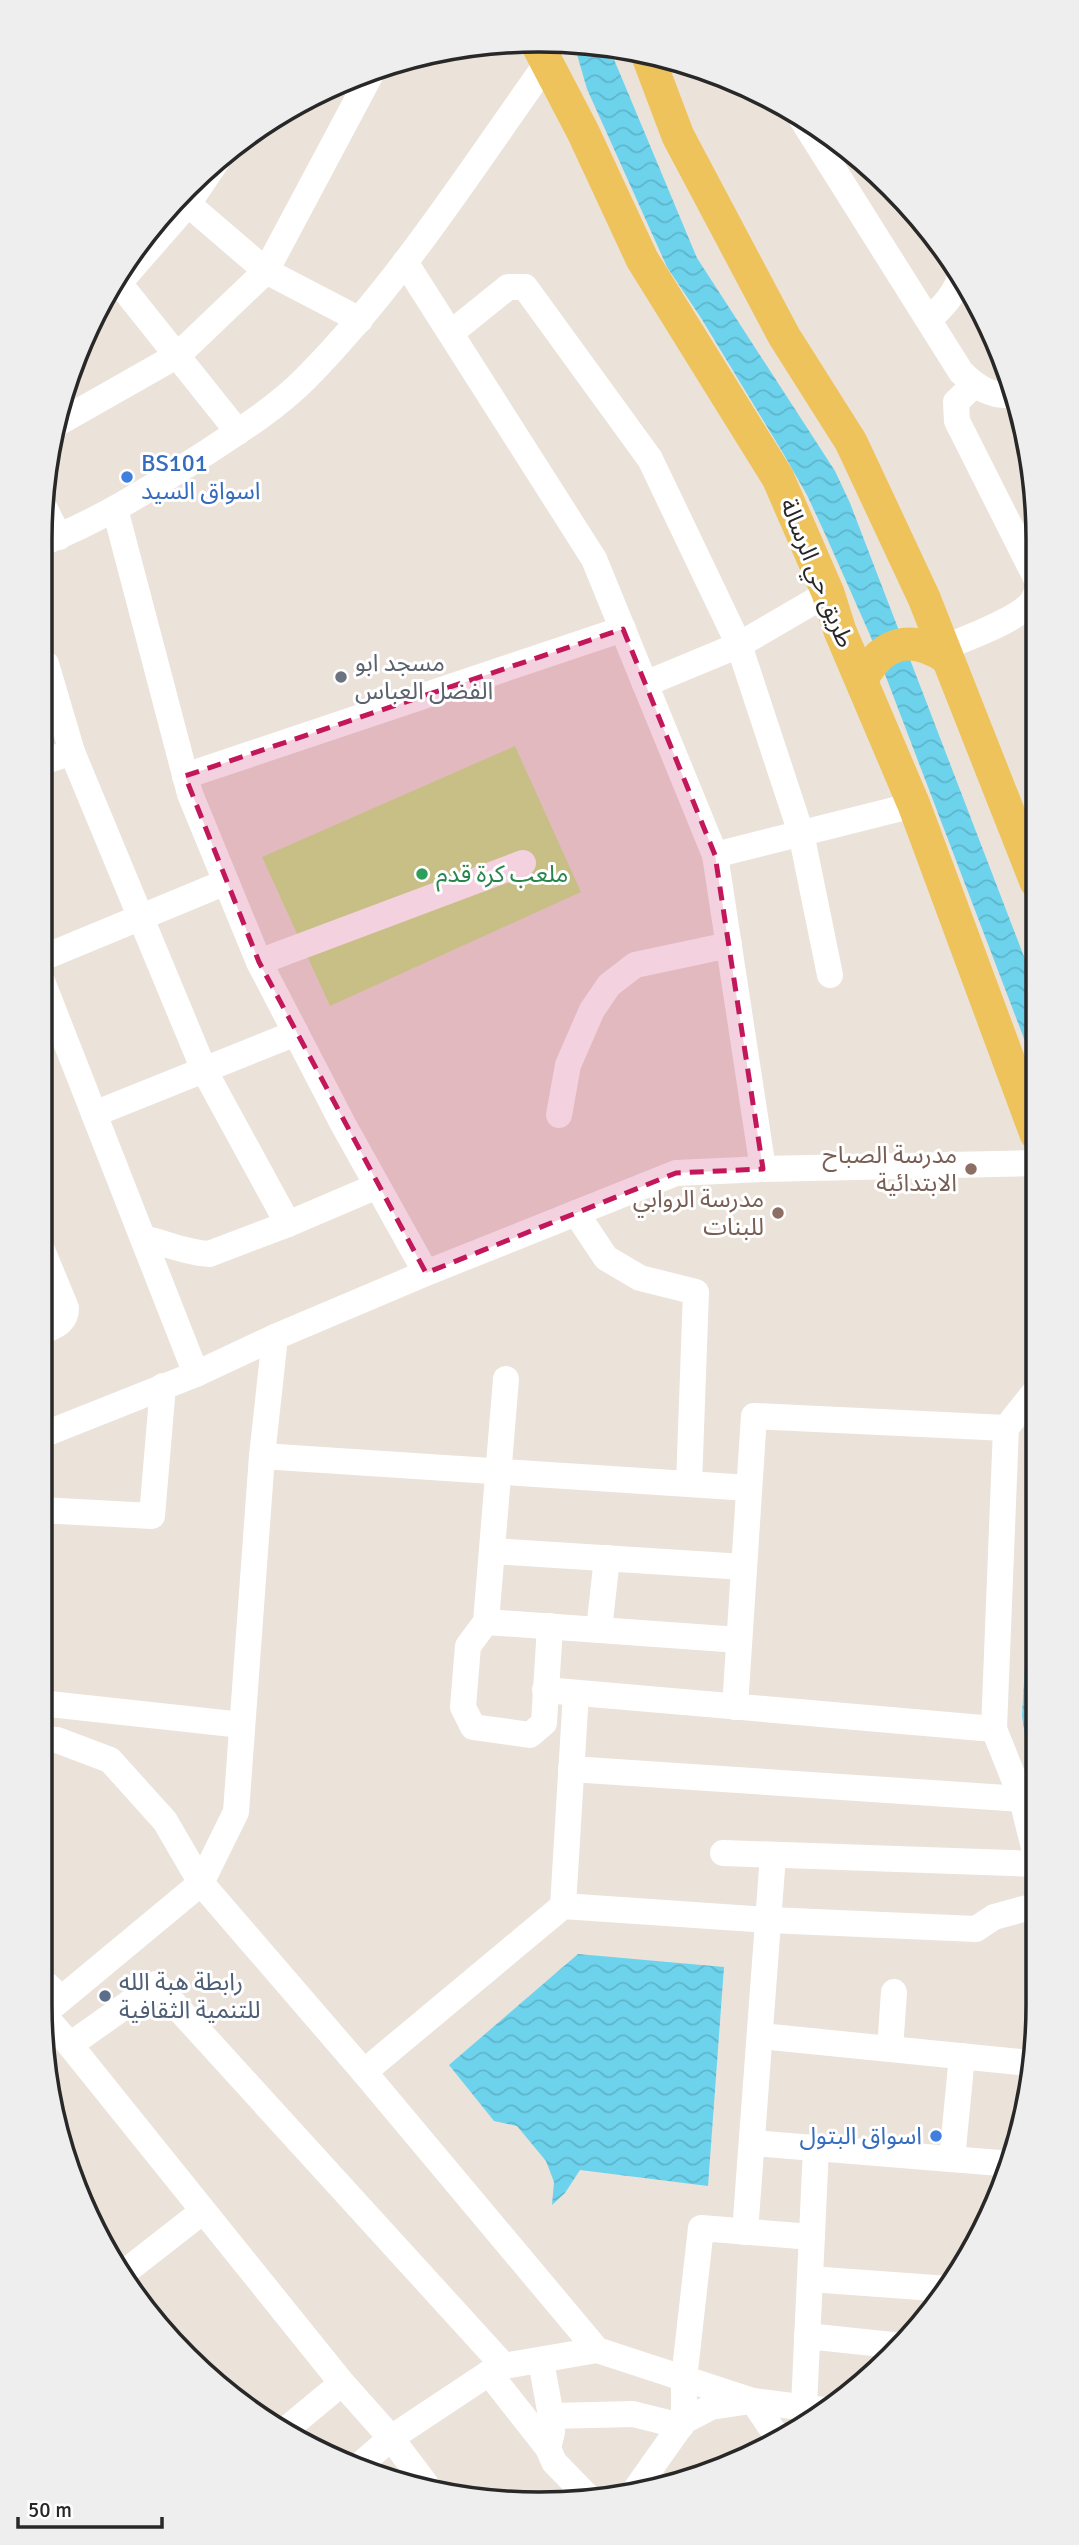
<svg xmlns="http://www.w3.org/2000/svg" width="1079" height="2545" font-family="Signika,'Noto Sans Arabic',sans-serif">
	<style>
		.pitch { fill: #cae992 }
		.water { fill: url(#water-waves) }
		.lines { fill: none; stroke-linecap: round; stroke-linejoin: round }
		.minor { stroke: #fff; stroke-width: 26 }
		.major { stroke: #efc35b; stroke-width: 33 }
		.marked { fill: #c2185b; fill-opacity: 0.2; stroke: #c2185b; stroke-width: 5; stroke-dasharray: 14 9; stroke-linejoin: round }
		.shop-dot { fill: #3f7fe0; stroke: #fff; stroke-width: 2.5 }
		.worship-dot { fill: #6b7280; stroke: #fff; stroke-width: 2.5 }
		.leisure-dot { fill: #2e9e5b; stroke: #fff; stroke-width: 2.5 }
		.education-dot { fill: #8d6e63; stroke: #fff; stroke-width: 2.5 }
		.service-dot { fill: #5c6f8a; stroke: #fff; stroke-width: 2.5 }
		.labels { text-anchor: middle; stroke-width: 6; stroke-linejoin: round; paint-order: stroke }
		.shop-label { font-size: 24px; fill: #366cbe; stroke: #fff; text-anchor: start }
		.street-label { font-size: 24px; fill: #282828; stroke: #fff }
		.worship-label { font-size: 24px; fill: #5b616d; stroke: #fff; text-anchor: start }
		.leisure-label { font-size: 24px; fill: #27864d; stroke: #fff; text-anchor: start }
		.education-label { font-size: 24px; fill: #785e54; stroke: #fff; text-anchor: end }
		.service-label { font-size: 24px; fill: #4e5e75; stroke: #fff; text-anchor: start }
		.rim { fill: none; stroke: #282828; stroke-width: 3.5 }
	</style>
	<defs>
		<pattern id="water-waves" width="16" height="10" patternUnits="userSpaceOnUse" patternTransform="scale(1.75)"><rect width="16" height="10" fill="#6dd3ed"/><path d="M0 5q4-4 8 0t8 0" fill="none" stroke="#5eb5cb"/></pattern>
	</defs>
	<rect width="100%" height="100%" fill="#ebe2da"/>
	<polygon class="pitch" points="515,746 581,892 330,1006 262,857"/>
	<g class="water">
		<polygon points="574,44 608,45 697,258 835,471 850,503 1036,988 1036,1070 870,635 826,536 807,495 783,453 701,318 667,267 587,89"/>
		<polygon points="1037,1458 1038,1823 1022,1716"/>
		<polygon points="578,1954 724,1967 708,2186 580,2170 565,2193 552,2205 554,2182 546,2161 517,2126 494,2121 449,2065"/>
	</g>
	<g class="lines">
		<g class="minor">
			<path d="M800,116L961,372C976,387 991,397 1013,395"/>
			<polyline points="182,194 188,204 266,271 360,320"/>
			<polyline points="405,262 594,559 715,855 763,1169"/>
			<polyline points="115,278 238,432"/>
			<polyline points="106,292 119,283 188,204 217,161"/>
			<path d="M929,320C941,308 955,295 960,277"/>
			<polyline points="451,333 508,287 525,287 650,459 739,645 801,833 830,975"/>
			<polyline points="974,385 956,402 957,421 1035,576"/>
			<polyline points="60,422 178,355 266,271 372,72"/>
			<polyline points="45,509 59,537"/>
			<polyline points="115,509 190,794 259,962 343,1124 426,1273"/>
			<path d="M40,544C97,522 148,490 198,458C235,434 274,410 305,379C398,285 470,171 547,63"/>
			<path d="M943,648C964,639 1028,617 1035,596"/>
			<polyline points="46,664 72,752 204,1070 288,1224"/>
			<polyline points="645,684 739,645 828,593"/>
			<polyline points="40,763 72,752"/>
			<polyline points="185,776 623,629"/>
			<polyline points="715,855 914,805"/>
			<polyline points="40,959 226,882"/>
			<polyline points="259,962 523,863"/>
			<polyline points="40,976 196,1374"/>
			<polyline points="94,1114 296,1033"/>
			<polyline points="559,1115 568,1065 592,1010 609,985 635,965 729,945"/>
			<polyline points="576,1213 606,1258 640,1278 696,1292 689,1484"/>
			<path d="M143,1238C165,1243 187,1253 209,1254L288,1224L377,1186"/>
			<path d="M40,1333C53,1326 66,1324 66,1308L40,1245"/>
			<polyline points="506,1379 486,1622 468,1646 463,1707 473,1727 530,1735 544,1723 550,1626"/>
			<polyline points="1037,1389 1006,1428 994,1729 1022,1799 1038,1864"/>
			<polyline points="40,1436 196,1374 275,1337 426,1273 676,1173 763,1169 1036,1163"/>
			<polyline points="262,1456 749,1488"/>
			<polyline points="40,1510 152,1516 163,1386"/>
			<polyline points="492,1551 744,1567"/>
			<polyline points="486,1622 739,1640"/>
			<polyline points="599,1630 607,1558"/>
			<polyline points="545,1690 994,1729"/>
			<polyline points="40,1703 242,1725"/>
			<polyline points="735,1707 754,1416 1006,1428"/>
			<polyline points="40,1739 57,1740 110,1760 165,1821 201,1883 364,2072 597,2350 753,2401 823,2410"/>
			<polyline points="571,1769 1022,1799"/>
			<polyline points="723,1853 1038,1864"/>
			<polyline points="563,1906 576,1693"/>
			<polyline points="40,1979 61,1998"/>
			<polyline points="43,2014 70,2045 342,2383 391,2438 431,2491"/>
			<polyline points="42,2015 201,1883 236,1812 262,1456 275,1337"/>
			<polyline points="761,2036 1029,2063"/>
			<polyline points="70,2045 156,1984 504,2366"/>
			<polyline points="890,2049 894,1992"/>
			<polyline points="364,2072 563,1906 769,1920 976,1929 994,1917 1038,1905"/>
			<polyline points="752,2143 1012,2164"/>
			<polyline points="952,2159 962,2056"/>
			<polyline points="745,2232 773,1855"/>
			<polyline points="121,2275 203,2211"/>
			<polyline points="810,2279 948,2289"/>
			<polyline points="807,2336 901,2346"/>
			<polyline points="541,2361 551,2416 552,2432 548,2448 554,2462 591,2500"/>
			<polyline points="489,2373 548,2448"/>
			<polyline points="753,2401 780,2441"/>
			<polyline points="804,2406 816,2148"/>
			<polyline points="551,2416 633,2414 681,2426"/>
			<polyline points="684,2421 684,2379 701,2228 812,2237"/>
			<polyline points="283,2432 342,2383"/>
			<polyline points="361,2464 391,2438 489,2373 504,2366 597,2350"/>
			<polyline points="631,2496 684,2421 711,2407 744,2402"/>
		</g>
		<g class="major">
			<polyline points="536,42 583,132 642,259 778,478 828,593 840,631 914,805 1036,1134"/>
			<polyline points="647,54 678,136 784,336 851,442 924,598 1036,882"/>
			<path d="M862,679C883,641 911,634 947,658"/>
		</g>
	</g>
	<path class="marked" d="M623,629L715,855L763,1169L676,1173L426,1273L259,962L185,776Z"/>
	<g class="shop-dot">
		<circle cx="127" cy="477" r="7"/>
		<circle cx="936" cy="2136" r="7"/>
	</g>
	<circle class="worship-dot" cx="341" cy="677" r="7"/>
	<circle class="leisure-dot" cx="422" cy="874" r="7"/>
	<g class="education-dot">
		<circle cx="971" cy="1169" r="7"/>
		<circle cx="778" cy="1213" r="7"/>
	</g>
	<circle class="service-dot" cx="105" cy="1996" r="7"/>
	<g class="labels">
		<g class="shop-label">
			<text x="141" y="471">BS101<tspan x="141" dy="28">اسواق السيد</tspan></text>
			<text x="922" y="2144" text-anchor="end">اسواق البتول</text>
		</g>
		<g class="street-label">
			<text transform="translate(817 573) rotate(68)" y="8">طريق حي الرسالة</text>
		</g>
		<g class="worship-label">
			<text x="355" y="671">مسجد ابو<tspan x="355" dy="28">الفضل العباس</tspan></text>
		</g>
		<g class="leisure-label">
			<text x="436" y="882">ملعب كرة قدم</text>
		</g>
		<g class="education-label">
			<text x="957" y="1163">مدرسة الصباح<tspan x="957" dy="28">الابتدائية</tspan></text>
			<text x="764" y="1207">مدرسة الروابي<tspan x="764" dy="28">للبنات</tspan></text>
		</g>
		<g class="service-label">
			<text x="119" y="1990">رابطة هبة الله<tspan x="119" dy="28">للتنمية الثقافية</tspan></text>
		</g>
	</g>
	<path d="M0 0H1079V2545H0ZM539 52H539A487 487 0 0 1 1026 539V2005A487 487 0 0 1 539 2492H539A487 487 0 0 1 52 2005V539A487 487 0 0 1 539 52Z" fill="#eee" fill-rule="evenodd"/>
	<path class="rim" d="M539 52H539A487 487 0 0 1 1026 539V2005A487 487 0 0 1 539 2492H539A487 487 0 0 1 52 2005V539A487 487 0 0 1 539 52Z"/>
	<path d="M18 2517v10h144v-10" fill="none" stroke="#282828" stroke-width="3.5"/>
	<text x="28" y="2517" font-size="21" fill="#282828" stroke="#ffffff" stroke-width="5" paint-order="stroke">50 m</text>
</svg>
